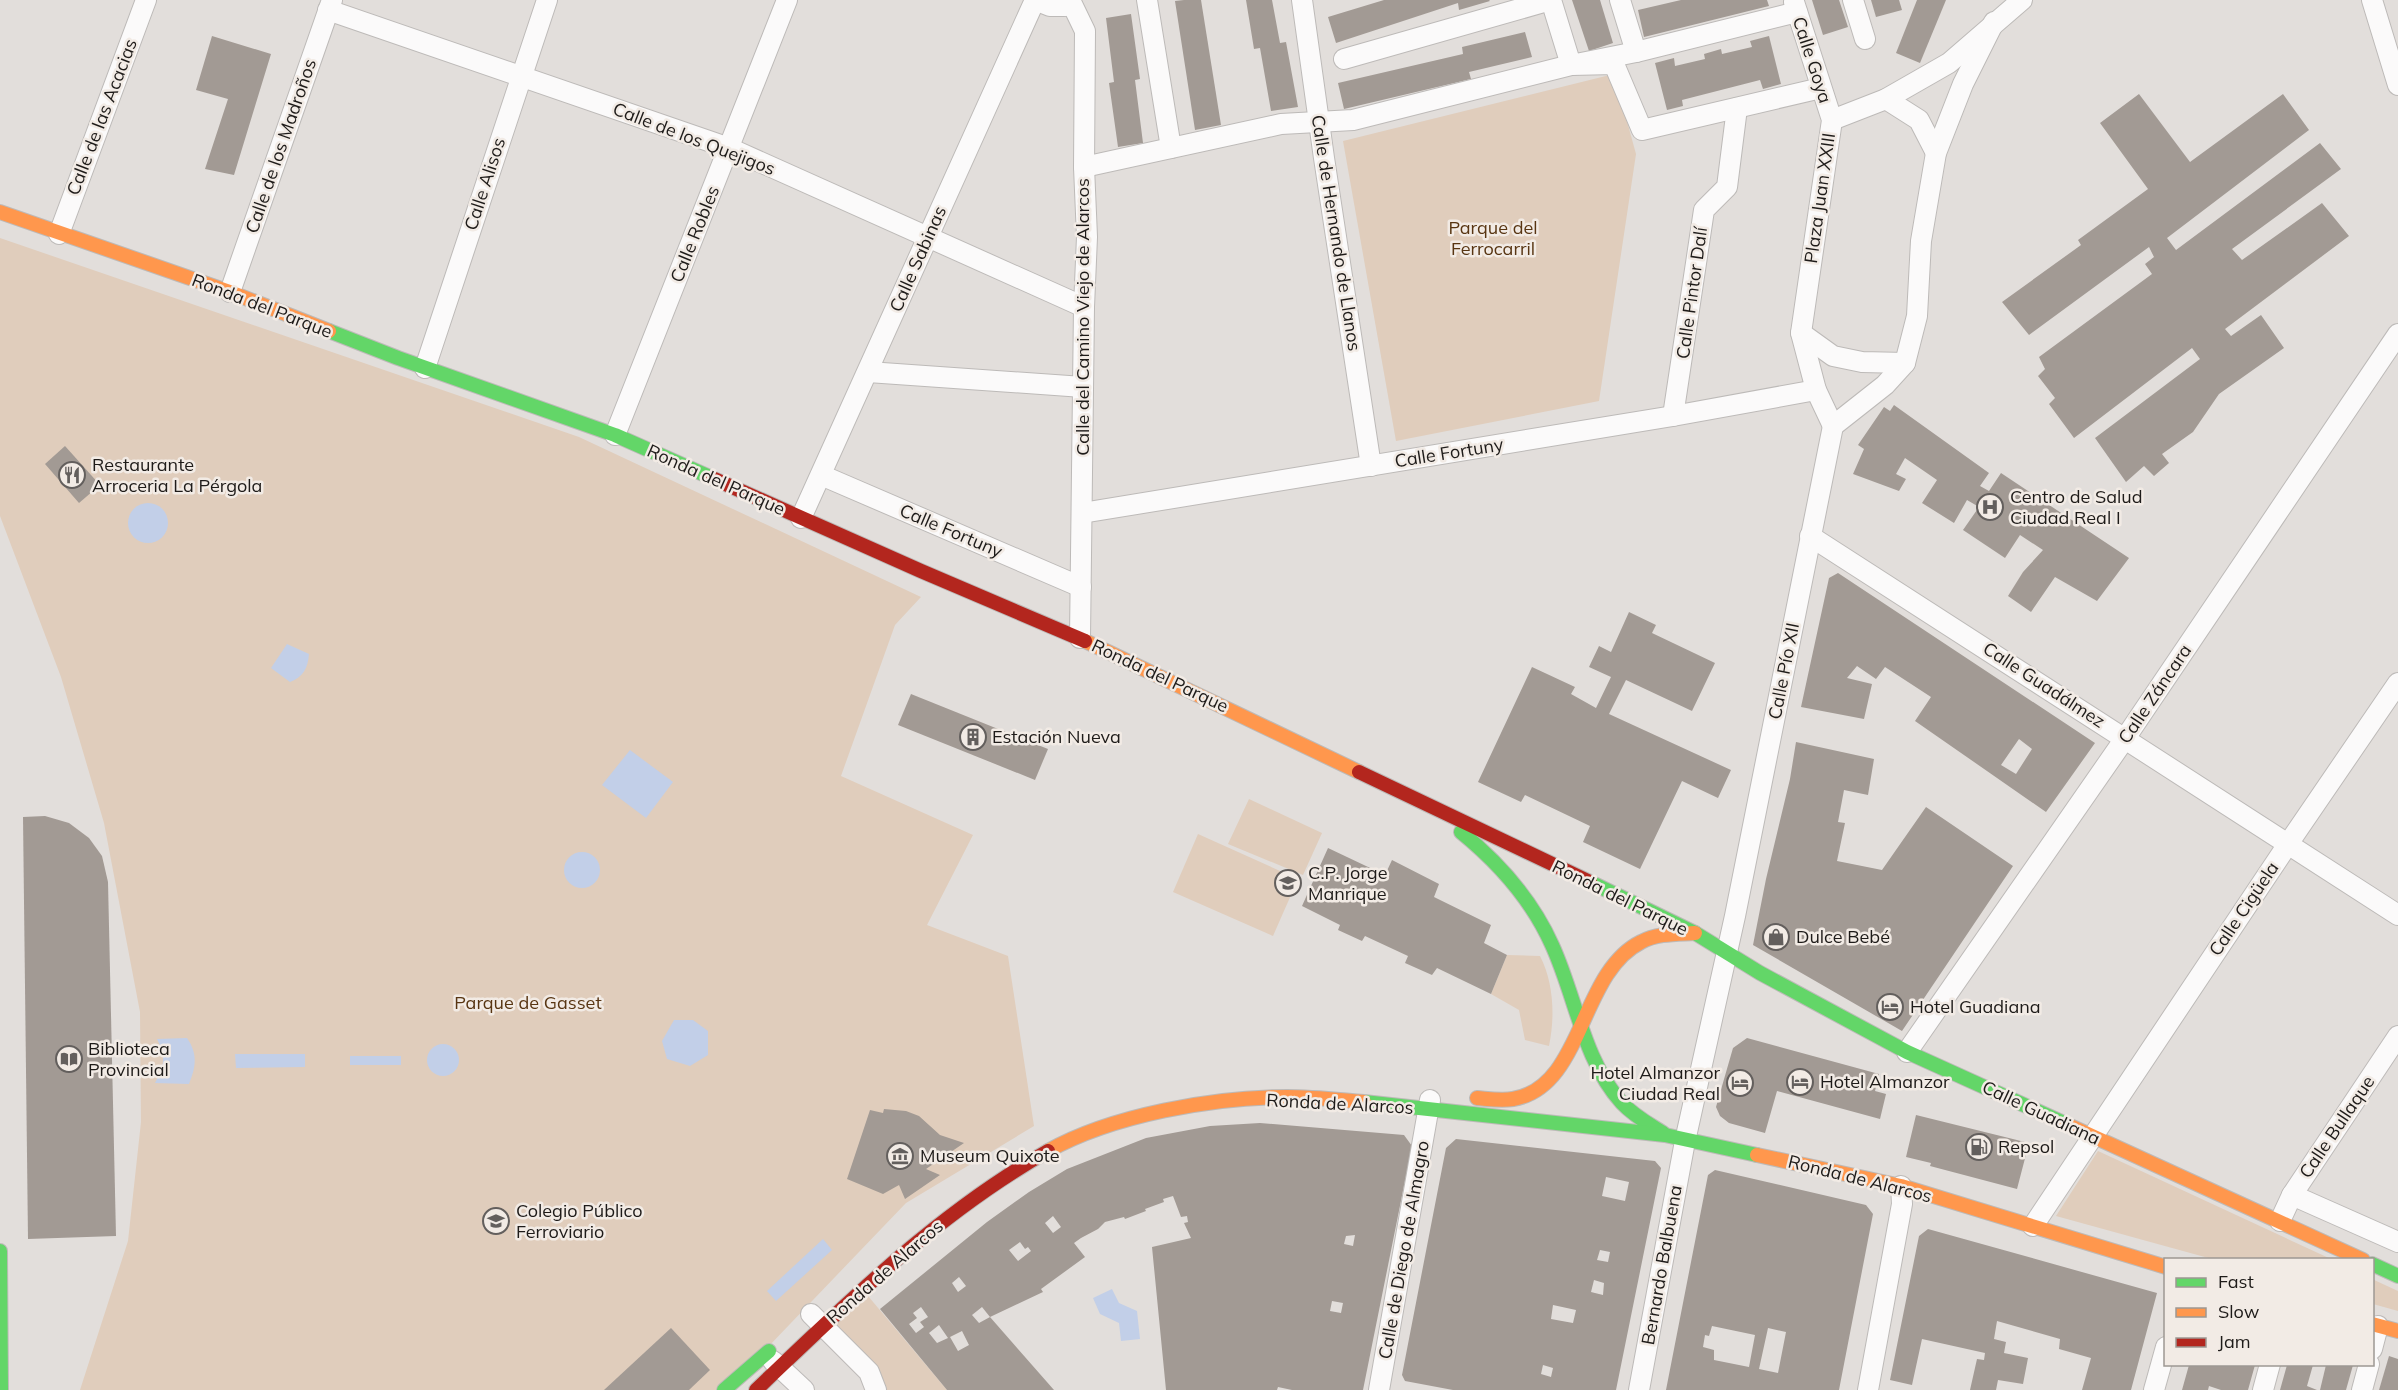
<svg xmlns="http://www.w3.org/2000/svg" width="2398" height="1390" font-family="Mulish,sans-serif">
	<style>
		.green { fill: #e0cdbc }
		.water { fill: #c2cfe8 }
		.building { fill: #a29a94; fill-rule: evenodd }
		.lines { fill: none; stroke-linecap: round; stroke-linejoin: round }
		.street-casing { stroke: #bdbab8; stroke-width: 22 }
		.fast-casing { stroke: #bdbab8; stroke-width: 16 }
		.slow-casing { stroke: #bdbab8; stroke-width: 16 }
		.jam-casing { stroke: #bdbab8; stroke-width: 16 }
		.street { stroke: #fbfafa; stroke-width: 20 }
		.fast { stroke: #63d668; stroke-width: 14 }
		.slow { stroke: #ff974d; stroke-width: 14 }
		.jam { stroke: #b3261e; stroke-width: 14 }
		.labels { text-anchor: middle; stroke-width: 5; stroke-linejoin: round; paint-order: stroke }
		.street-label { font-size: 18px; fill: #1e1b19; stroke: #f2ebe5 }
		.park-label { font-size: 18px; fill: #583512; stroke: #f2ebe5 }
		.poi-label { font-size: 18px; fill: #1e1b19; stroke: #f2ebe5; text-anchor: start }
	</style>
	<rect width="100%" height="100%" fill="#e2dedb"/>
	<g class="green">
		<polygon points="1614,74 1636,154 1599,401 1396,441 1343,141"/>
		<polygon points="0,238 579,437 921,597 895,625 841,776 973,835 927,925 1008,956 1034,1126 906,1203 742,1374 724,1390 80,1390 128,1241 141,1122 140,1012 104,823 61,677 0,516"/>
		<polygon points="1249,799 1322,833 1303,875 1228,844"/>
		<polygon points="1198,834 1298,879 1273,936 1173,892"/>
		<path d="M1507,955L1540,956C1554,983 1555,1017 1549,1046L1525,1040L1519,1010L1491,994Z"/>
		<polygon points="2098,1151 2331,1259 2212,1259 2056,1216"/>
		<polygon points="2372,1279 2398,1291 2398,1311 2373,1304"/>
		<polygon points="863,1290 947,1390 874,1390 823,1326"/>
	</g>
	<g class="water">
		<circle cx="148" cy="523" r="20"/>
		<path d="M287,644L309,654C308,668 303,677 290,682L271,668Z"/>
		<polygon points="630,750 673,782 646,818 602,785"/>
		<circle cx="582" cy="870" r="18"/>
		<polygon points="674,1020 693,1020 708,1031 708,1055 690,1066 667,1059 662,1041"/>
		<path d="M187,1038C198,1054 196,1067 189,1084L155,1083C165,1065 166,1057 157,1039Z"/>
		<circle cx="443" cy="1060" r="16"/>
		<polygon points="235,1054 305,1054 305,1067 236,1068"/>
		<rect x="350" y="1056" width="51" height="9"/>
		<polygon points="823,1239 832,1250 776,1301 767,1291"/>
		<polygon points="1112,1289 1119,1303 1137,1311 1140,1339 1121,1341 1119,1323 1100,1314 1093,1298"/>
	</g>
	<g class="building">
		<polygon points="1184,0 1201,0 1221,125 1195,130 1175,1"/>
		<polygon points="1246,0 1272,0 1280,43 1286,42 1298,107 1271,111 1260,48 1254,49"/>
		<polygon points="1384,0 1489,0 1490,1 1459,10 1458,3 1336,43 1328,17"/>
		<polygon points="1572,0 1600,0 1613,43 1589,51"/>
		<polygon points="1681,0 1767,0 1769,6 1644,37 1638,10"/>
		<polygon points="1812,0 1839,0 1848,27 1823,35"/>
		<polygon points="1871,0 1899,0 1902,10 1876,17"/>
		<polygon points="1917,0 1946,0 1920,63 1896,53"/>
		<polygon points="1131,14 1140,79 1135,80 1143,143 1118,147 1109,83 1114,82 1106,18"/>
		<polygon points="1525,32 1532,57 1469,72 1471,79 1344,109 1338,83 1463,54 1462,47"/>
		<polygon points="212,36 271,54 234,175 205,169 228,99 196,90"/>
		<polygon points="1769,36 1781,84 1763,89 1760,80 1682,100 1683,106 1667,110 1655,63 1674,58 1675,66 1705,59 1704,54 1721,49 1722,54 1752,47 1750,41"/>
		<polygon points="2139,94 2190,162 2283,94 2309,130 2167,238 2176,250 2320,143 2341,169 2232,249 2242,260 2322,203 2349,236 2225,329 2231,336 2261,315 2284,348 2219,394 2193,432 2162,454 2169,463 2154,476 2144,466 2126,482 2095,438 2200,359 2192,348 2074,438 2049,404 2055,398 2038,376 2045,369 2039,357 2152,274 2145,264 2154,257 2149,247 2029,335 2002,302 2081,245 2078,240 2148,189 2100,123"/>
		<polygon points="1894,405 1989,473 1980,486 1989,491 2001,473 2129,558 2097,601 2055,577 2031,612 2008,596 2023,572 2043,550 2020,535 2005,558 1963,530 1979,507 1967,500 1954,523 1922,503 1937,480 1905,458 1896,474 1906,479 1899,491 1853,474 1864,449 1858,445 1884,407 1890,411"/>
		<polygon points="65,446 100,485 79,503 45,464"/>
		<path d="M1838,573L2095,743L2046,812L1915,721L1931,697L1885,667L1876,679L1857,666L1847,678L1872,684L1864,719L1801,707L1829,578ZM2019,739L2032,749L2016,774L2001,765Z"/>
		<polygon points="1629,612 1656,625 1652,633 1715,663 1692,711 1626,680 1609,714 1731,770 1718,798 1682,781 1640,869 1583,842 1590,826 1525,795 1521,802 1478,782 1532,667 1575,687 1571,694 1596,708 1611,677 1589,667 1599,646 1611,652"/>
		<polygon points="911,694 1048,749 1035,780 898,725"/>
		<polygon points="1796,742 1874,759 1868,795 1844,790 1838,822 1845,823 1837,861 1882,870 1926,807 2013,866 1902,1031 1753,945 1766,879 1790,779"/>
		<polygon points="45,816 69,823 89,838 102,856 108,882 116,1236 28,1239 23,817"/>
		<polygon points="1328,848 1385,875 1392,860 1439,884 1434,897 1491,925 1484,943 1507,955 1491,994 1437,968 1432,975 1405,963 1408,956 1365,936 1362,941 1338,930 1340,925 1302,906"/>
		<polygon points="1747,1038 1879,1074 1875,1091 1886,1094 1880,1119 1777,1091 1765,1133 1729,1123 1720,1116 1716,1107 1733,1048"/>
		<polygon points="884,1109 906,1111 919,1116 940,1135 964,1143 926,1169 940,1175 905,1199 899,1185 883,1194 847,1179 870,1110 883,1113"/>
		<polygon points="1916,1115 2029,1143 2017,1189 1930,1166 1931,1163 1906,1157"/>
		<path d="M1260,1123L1404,1135L1412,1146L1363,1390H1292L1278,1387L1277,1390H1166L1152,1247L1191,1238L1184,1223L1188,1222L1187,1216L1181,1217L1173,1196L1163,1199L1164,1202L1145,1209L1146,1211L1125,1219L1124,1217L1105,1222L1098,1229L1081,1238L1074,1243L1085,1257L1041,1289L1043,1292L990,1317L1054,1390H947L880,1309L987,1222L1029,1192L1067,1169L1146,1138L1210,1126ZM1053,1216L1061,1227L1053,1233L1045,1223ZM1355,1235L1353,1246L1344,1244L1346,1236ZM1020,1242L1025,1249L1028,1247L1031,1251L1018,1261L1009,1250ZM959,1277L966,1286L958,1292L952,1283ZM1332,1301L1343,1303L1341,1313L1330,1311ZM921,1307L928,1317L920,1322L924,1327L916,1333L909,1324L917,1318L913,1313ZM982,1307L990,1317L979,1323L972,1315ZM939,1325L948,1338L937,1343L929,1333ZM962,1331L969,1345L958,1351L950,1337Z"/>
		<path d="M1456,1139L1655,1161L1661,1168L1616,1390H1453L1405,1381L1402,1375L1446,1148ZM1606,1177L1629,1182L1625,1201L1602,1196ZM1600,1250L1610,1252L1608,1262L1597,1260ZM1594,1280L1604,1283L1603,1295L1591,1292ZM1553,1305L1576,1310L1573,1323L1551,1319ZM1543,1365L1553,1368L1551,1377L1541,1374Z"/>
		<path d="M1715,1170L1866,1205L1873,1214L1839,1390H1666L1708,1175ZM1712,1326L1755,1335L1749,1367L1714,1360V1350L1703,1347L1705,1335L1709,1336ZM1768,1328L1786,1332L1778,1373L1759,1369Z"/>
		<polygon points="1928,1229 2157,1293 2131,1390 2082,1390 2091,1358 2059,1349 2060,1339 1997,1321 1994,1339 2006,1342 2004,1353 2028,1358 2023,1384 1998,1380 1996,1390 1970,1390 1977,1359 1984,1360 1985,1353 1922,1339 1912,1385 1890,1380 1919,1236"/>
		<polygon points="671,1328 710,1370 689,1390 604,1390"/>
		<polygon points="2389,1356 2398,1359 2398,1390 2379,1390"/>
		<polygon points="2189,1365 2255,1365 2248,1390 2221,1390 2209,1386 2208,1390 2182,1390"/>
		<polygon points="2287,1365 2313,1365 2307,1386 2317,1390 2280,1390"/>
		<polygon points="2326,1365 2353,1365 2346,1390 2320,1390"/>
	</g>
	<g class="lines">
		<defs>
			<g id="street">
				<polyline points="1035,0 1050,6 1064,6 1069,0"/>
				<polyline points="1070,0 1085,31 1084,167 1087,237 1084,307 1080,638"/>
				<polyline points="1147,0 1171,148"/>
				<polyline points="1302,0 1324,158 1371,466"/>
				<polyline points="1551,0 1571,65 1614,64 1642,130 1821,88"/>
				<polyline points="1620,0 1636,52"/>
				<polyline points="1853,0 1865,39"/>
				<polyline points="2372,0 2398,85"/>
				<polyline points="1794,2 1832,120 1801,333 1816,390 1833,426"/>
				<polyline points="328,10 729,148 1084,307"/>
				<polyline points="1344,59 1551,0"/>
				<polyline points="1886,99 1919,120 1936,153"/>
				<polyline points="1832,120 1886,99 1949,63 2022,0"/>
				<polyline points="1084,167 1281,124 1353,120 1571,65 1636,52 1797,12"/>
				<polyline points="59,234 146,0"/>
				<polyline points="230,292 332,0"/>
				<polyline points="1801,333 1833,356 1862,362 1905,363"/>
				<polyline points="425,368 547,0"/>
				<polyline points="868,372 1083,387"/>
				<polyline points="1673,416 1704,210 1727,187 1737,108"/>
				<polyline points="1833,426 1885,385 1905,363 1917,316 1921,241 1936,153 1963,84 1994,22"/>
				<polyline points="615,435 787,0"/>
				<polyline points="821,475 1081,587"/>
				<polyline points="1082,513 1673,416 1816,390"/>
				<polyline points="801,518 1035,0"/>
				<polyline points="1810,536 2398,915"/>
				<polyline points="1907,1052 2126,737 2398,334"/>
				<polyline points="2292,1195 2398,1242"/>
				<polyline points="2280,1221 2292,1195 2398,1036"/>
				<polyline points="2033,1226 2288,844 2398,683"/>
				<polyline points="811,1314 869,1372 876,1390"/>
				<polyline points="2372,1349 2378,1326"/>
				<polyline points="773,1361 804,1390"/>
				<polyline points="1379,1390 1430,1100"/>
				<polyline points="1639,1390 1685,1141 1735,916 1833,426"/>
				<polyline points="1868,1390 1902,1204 1901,1186"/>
				<polyline points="2154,1390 2166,1347"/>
				<polyline points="2263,1390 2270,1364"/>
				<polyline points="2362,1390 2369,1364"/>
			</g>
			<g id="fast">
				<polyline points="329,331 398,358 615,435 712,478"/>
				<path d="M1461,832C1499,863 1532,900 1552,945C1576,997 1583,1060 1622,1103C1634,1116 1649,1124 1663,1133"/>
				<polyline points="1590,882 1695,933 1760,973 1907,1052 2066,1124"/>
				<polyline points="1364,1102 1665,1135 1757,1155"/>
				<polyline points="0,1251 1,1390"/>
				<polyline points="2372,1264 2398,1276"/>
				<polyline points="724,1390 769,1351"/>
			</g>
			<g id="slow">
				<polyline points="0,212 230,292 329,331"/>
				<polyline points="1085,641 1359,772"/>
				<path d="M1477,1098C1489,1099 1501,1101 1513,1099C1584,1087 1579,973 1641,942C1657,933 1678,934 1695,933"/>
				<polyline points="2066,1124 2363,1260"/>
				<path d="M1048,1151C1112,1115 1214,1097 1287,1097C1313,1097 1339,1100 1364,1102"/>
				<polyline points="1757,1155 1901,1186 2166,1267"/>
				<polyline points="2372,1324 2398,1331"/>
			</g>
			<g id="jam">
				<polyline points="712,478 921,571 1085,641"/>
				<polyline points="1359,772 1590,882"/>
				<path d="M756,1390C847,1303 938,1213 1048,1151"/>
			</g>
		</defs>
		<use href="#street" class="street-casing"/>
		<use href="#fast" class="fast-casing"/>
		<use href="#slow" class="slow-casing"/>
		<use href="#jam" class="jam-casing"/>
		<use href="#street" class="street"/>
		<use href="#fast" class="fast"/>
		<use href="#slow" class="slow"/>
		<use href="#jam" class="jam"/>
	</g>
	<defs>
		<symbol id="restaurant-ring" viewBox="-11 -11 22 22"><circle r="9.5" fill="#f2ebe5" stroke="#635f5d" stroke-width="1.5"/><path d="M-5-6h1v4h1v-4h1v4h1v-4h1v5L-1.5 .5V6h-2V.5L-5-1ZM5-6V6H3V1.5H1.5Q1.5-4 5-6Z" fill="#635f5d"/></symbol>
		<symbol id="hospital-ring" viewBox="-11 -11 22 22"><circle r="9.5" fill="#f2ebe5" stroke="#635f5d" stroke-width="1.5"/><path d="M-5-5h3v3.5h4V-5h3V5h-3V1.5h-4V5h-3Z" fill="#635f5d"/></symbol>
		<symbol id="building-ring" viewBox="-11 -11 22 22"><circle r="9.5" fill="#f2ebe5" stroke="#635f5d" stroke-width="1.5"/><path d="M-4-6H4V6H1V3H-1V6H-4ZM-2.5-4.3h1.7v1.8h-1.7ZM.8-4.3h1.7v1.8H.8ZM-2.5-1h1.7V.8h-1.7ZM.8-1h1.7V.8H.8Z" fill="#635f5d"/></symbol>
		<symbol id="school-ring" viewBox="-11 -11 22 22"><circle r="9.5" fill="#f2ebe5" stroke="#635f5d" stroke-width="1.5"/><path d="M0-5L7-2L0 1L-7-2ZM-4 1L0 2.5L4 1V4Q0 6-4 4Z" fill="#635f5d"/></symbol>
		<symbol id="shop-ring" viewBox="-11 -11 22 22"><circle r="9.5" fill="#f2ebe5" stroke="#635f5d" stroke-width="1.5"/><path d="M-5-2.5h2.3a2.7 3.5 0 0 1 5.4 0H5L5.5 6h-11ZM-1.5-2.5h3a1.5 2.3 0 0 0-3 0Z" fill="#635f5d"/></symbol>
		<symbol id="hotel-ring" viewBox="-11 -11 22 22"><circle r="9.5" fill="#f2ebe5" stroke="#635f5d" stroke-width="1.5"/><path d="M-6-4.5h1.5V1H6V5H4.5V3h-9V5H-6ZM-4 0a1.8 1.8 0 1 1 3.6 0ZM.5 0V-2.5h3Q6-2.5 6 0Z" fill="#635f5d"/></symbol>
		<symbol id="library-ring" viewBox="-11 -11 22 22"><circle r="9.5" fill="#f2ebe5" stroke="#635f5d" stroke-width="1.5"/><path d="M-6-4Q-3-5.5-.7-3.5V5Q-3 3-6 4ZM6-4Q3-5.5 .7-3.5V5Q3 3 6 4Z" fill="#635f5d"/></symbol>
		<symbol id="fuel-ring" viewBox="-11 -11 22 22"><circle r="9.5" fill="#f2ebe5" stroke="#635f5d" stroke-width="1.5"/><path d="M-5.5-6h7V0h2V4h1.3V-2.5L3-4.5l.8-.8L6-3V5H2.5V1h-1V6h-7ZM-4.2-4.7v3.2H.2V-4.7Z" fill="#635f5d"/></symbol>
		<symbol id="museum-ring" viewBox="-11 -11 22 22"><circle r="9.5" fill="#f2ebe5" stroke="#635f5d" stroke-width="1.5"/><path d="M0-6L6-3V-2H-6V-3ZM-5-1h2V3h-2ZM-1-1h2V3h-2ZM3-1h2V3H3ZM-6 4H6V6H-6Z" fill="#635f5d"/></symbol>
	</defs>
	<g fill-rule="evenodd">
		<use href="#restaurant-ring" x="57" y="460" width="30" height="30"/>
		<use href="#hospital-ring" x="1975" y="492" width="30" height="30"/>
		<use href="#building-ring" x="958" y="722" width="30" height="30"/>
		<use href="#school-ring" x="1273" y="868" width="30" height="30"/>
		<use href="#shop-ring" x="1761" y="922" width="30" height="30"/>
		<use href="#hotel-ring" x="1875" y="992" width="30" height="30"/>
		<use href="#library-ring" x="54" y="1044" width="30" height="30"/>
		<use href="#hotel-ring" x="1785" y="1067" width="30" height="30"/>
		<use href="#hotel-ring" x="1725" y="1068" width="30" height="30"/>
		<use href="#fuel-ring" x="1964" y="1132" width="30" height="30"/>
		<use href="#museum-ring" x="885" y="1141" width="30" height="30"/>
		<use href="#school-ring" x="481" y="1206" width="30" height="30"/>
	</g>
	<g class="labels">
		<g class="street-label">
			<text transform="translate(1812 60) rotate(72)" y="6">Calle Goya</text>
			<text transform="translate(102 117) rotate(-69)" y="6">Calle de las Acacias</text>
			<text transform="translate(694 139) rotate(21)" y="6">Calle de los Quejigos</text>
			<text transform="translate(281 146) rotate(-71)" y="6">Calle de los Madroños</text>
			<text transform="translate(485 184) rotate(-72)" y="6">Calle Alisos</text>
			<text transform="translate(1820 198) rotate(-82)" y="6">Plaza Juan XXIII</text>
			<text transform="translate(1336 233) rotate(81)" y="6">Calle de Hernando de Llanos</text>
			<text transform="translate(695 234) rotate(-68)" y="6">Calle Robles</text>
			<text transform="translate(918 259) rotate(-66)" y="6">Calle Sabinas</text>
			<text transform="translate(1692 293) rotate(-82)" y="6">Calle Pintor Dalí</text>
			<text transform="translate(262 306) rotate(21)" y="6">Ronda del Parque</text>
			<text transform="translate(1083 317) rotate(-90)" y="6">Calle del Camino Viejo de Alarcos</text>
			<text transform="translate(1449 453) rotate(-9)" y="6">Calle Fortuny</text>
			<text transform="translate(716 480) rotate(24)" y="6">Ronda del Parque</text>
			<text transform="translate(951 531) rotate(23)" y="6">Calle Fortuny</text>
			<text transform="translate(1784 671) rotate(-79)" y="6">Calle Pío XII</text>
			<text transform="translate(1160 676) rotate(25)" y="6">Ronda del Parque</text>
			<text transform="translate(2044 685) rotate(33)" y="6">Calle Guadálmez</text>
			<text transform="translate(2155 694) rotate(-56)" y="6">Calle Záncara</text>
			<text transform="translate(1620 898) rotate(26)" y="6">Ronda del Parque</text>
			<text transform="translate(2244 909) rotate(-56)" y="6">Calle Cigüela</text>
			<text transform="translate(1340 1104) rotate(3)" y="6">Ronda de Alarcos</text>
			<text transform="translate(2041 1113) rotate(25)" y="6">Calle Guadiana</text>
			<text transform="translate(2337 1127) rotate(-56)" y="6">Calle Bullaque</text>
			<text transform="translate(1860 1179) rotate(14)" y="6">Ronda de Alarcos</text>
			<text transform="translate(1404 1250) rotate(-80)" y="6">Calle de Diego de Almagro</text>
			<text transform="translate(1662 1265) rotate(-80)" y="6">Bernardo Balbuena</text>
			<text transform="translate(885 1272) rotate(-41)" y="6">Ronda de Alarcos</text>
		</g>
		<g class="park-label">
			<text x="1493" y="234">Parque del<tspan x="1493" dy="21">Ferrocarril</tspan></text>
			<text x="528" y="1009">Parque de Gasset</text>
		</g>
		<g class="poi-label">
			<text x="92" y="471">Restaurante<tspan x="92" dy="21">Arroceria La Pérgola</tspan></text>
			<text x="2010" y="503">Centro de Salud<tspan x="2010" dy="21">Ciudad Real I</tspan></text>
			<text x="992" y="743">Estación Nueva</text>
			<text x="1308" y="879">C.P. Jorge<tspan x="1308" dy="21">Manrique</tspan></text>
			<text x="1796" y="943">Dulce Bebé</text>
			<text x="1910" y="1013">Hotel Guadiana</text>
			<text x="88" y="1055">Biblioteca<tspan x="88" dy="21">Provincial</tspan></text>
			<text x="1720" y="1079" text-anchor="end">Hotel Almanzor<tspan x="1720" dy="21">Ciudad Real</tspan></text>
			<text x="1820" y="1088">Hotel Almanzor</text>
			<text x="1998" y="1153">Repsol</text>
			<text x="920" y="1162">Museum Quixote</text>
			<text x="516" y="1217">Colegio Público<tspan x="516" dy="21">Ferroviario</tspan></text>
		</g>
	</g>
	<rect x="2164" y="1258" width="210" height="108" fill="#f2ebe5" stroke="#9d9893" stroke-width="1.5"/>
	<rect x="2176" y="1278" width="30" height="9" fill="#63d668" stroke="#9d9893" stroke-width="1.5"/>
	<text x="2218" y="1288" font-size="18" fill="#1e1b19">Fast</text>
	<rect x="2176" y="1308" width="30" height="9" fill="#ff974d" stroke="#9d9893" stroke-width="1.5"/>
	<text x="2218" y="1318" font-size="18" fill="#1e1b19">Slow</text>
	<rect x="2176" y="1338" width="30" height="9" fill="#b3261e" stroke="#9d9893" stroke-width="1.5"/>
	<text x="2218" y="1348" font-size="18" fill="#1e1b19">Jam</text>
</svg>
